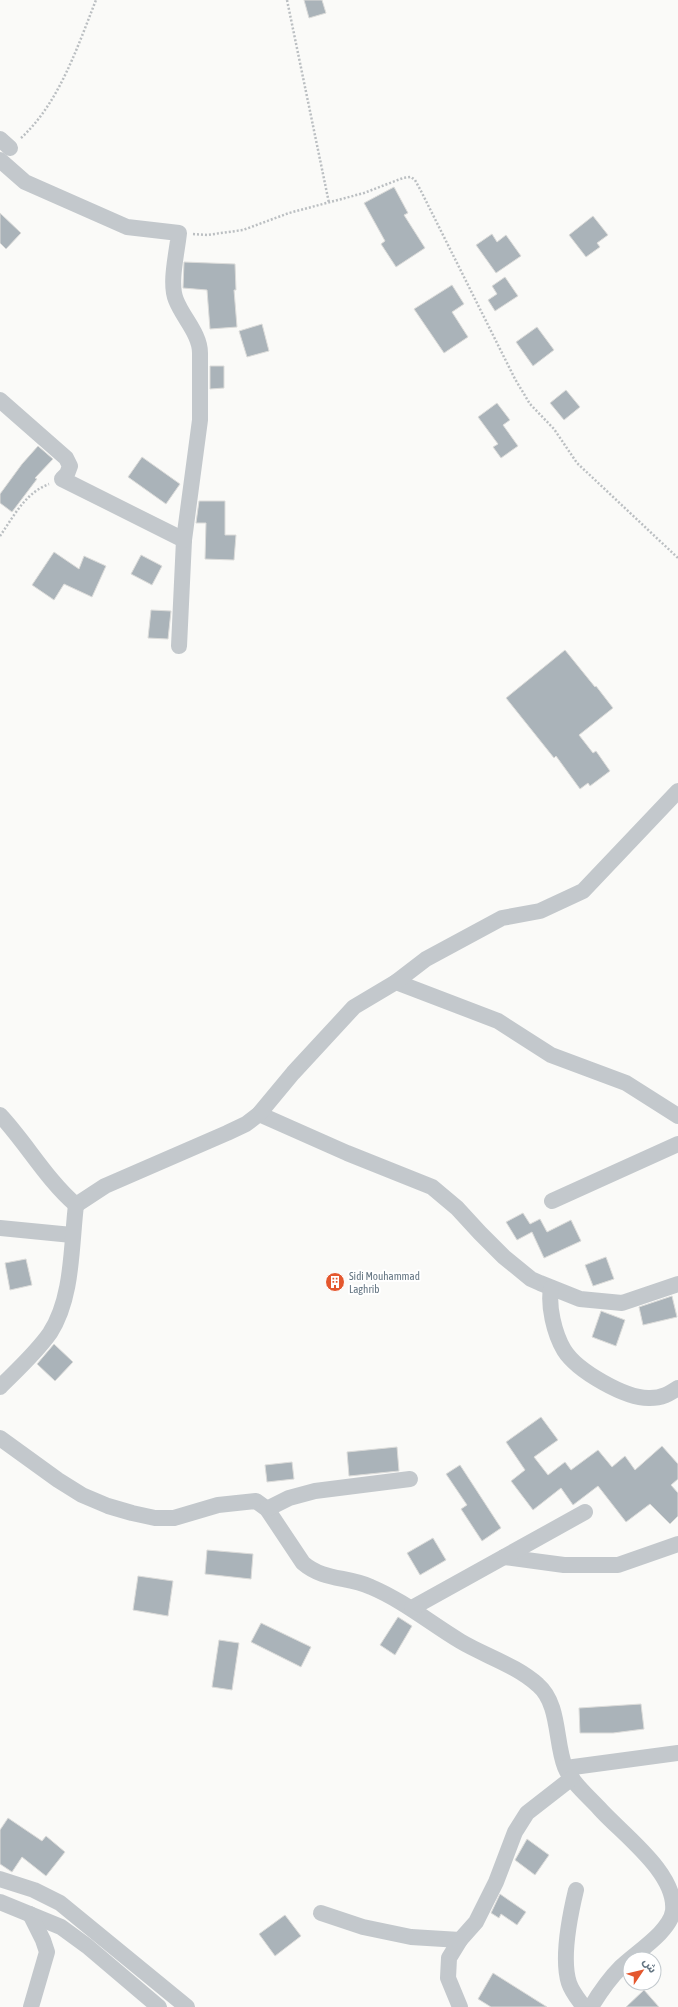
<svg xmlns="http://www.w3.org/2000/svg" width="678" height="2007" font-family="'Asap Condensed','Noto Sans Arabic',sans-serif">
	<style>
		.building { fill: #aab3b9; stroke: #dcdcda }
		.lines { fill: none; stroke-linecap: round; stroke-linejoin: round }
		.path { stroke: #bbbfc2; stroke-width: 2.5; stroke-dasharray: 2 2; stroke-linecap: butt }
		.minor { stroke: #c3c8cc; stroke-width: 16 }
		.labels { text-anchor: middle; stroke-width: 4; stroke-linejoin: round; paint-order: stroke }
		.poi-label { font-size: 11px; fill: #657683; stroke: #fff; text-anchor: start }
	</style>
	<rect width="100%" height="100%" fill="#fafaf8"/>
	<g class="building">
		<polygon points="304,0 322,0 326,13 309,18"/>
		<polygon points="394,187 408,213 404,215 425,248 396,267 381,244 385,241 364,203"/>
		<polygon points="0,213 21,233 6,249 0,243"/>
		<polygon points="593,216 608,235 597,243 600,247 586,257 569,235"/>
		<polygon points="492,234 497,242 506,235 521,256 496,273 476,245"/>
		<polygon points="184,262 235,264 236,290 234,290 237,327 210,329 207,290 183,288"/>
		<polygon points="505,277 518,296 495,311 488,300 497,294 492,286"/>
		<polygon points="452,285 464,304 452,312 468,337 444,353 414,309"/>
		<polygon points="262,324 269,351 247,357 239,331"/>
		<polygon points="537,327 554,350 533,366 516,342"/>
		<polygon points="210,366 224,366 224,388 210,389"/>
		<polygon points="566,390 580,407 564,420 550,403"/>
		<polygon points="497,403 510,420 503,425 518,446 501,458 493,447 498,444 478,417"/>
		<polygon points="38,446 53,459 35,478 37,479 12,512 0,503 0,494 22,464"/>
		<polygon points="142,457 180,484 166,504 128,477"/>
		<polygon points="199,501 225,501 225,535 236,535 234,560 205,559 206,523 196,523"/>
		<polygon points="54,552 79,569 84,556 106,566 92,597 64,584 54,600 32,585"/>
		<polygon points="141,555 162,566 152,585 131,574"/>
		<polygon points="151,610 171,611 168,639 148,638"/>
		<polygon points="565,650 595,687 596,686 613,708 579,735 593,753 596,751 610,771 590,786 588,783 580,789 556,756 554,758 506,698"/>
		<polygon points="523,1213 530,1224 540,1219 547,1232 571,1220 581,1241 544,1258 532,1232 517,1240 506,1222"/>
		<polygon points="606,1257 614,1279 593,1286 585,1265"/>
		<polygon points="26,1259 32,1285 10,1290 5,1263"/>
		<polygon points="672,1296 677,1317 643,1325 639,1307"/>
		<polygon points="601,1311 625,1320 616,1346 592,1337"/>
		<polygon points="54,1344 73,1362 55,1381 37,1364"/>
		<polygon points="541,1417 558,1440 534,1457 548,1475 565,1462 571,1470 598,1450 612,1467 625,1456 635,1470 662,1446 678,1464 678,1479 671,1485 678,1493 678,1516 670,1524 650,1504 626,1522 598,1486 573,1505 561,1488 533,1510 511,1481 525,1470 506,1442"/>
		<polygon points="397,1447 399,1471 349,1476 347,1452"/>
		<polygon points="292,1462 294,1479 267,1482 265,1465"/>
		<polygon points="460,1465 501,1528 482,1541 461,1509 467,1505 446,1474"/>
		<polygon points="433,1538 446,1560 420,1575 407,1553"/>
		<polygon points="207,1550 253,1554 251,1579 205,1574"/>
		<polygon points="138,1576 173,1581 168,1616 133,1610"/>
		<polygon points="398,1617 412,1626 395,1655 380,1645"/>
		<polygon points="261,1623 311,1647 301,1667 251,1642"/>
		<polygon points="219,1640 239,1643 232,1690 212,1687"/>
		<polygon points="641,1704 644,1729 613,1733 580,1733 579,1708"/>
		<polygon points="8,1818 42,1841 46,1836 65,1852 46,1876 22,1857 12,1872 0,1864 0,1830"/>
		<polygon points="527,1839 549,1855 535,1875 515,1860"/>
		<polygon points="500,1894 526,1912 517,1925 501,1914 499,1918 491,1913"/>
		<polygon points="285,1915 301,1936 275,1956 259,1934"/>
		<polygon points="493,1973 547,2007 491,2007 478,1999"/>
		<polygon points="644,1990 659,2007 626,2007"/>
	</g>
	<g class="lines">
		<g class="path">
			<polyline points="287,0 329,203"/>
			<path d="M21,138C59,103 77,48 96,0"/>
			<polyline points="193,234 207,235 243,230 289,213 364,193 403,178 411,177 415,180 421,191 515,379 530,404 554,429 577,463 678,558"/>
			<path d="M0,536C14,516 25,493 49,484"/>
		</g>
		<g class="minor">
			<polyline points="0,139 10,148"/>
			<path d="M0,160L25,182L127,227L179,233C177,253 169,283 176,300C183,318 200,334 200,353V420L184,540L179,646"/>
			<polyline points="0,400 66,458 70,466 67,474 62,479 184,540"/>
			<polyline points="396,982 498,1021 551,1055 626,1083 678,1116"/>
			<polyline points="259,1114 347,1153 432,1187 457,1208 480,1233 504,1257 531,1279 540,1283 580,1299 622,1303 678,1284"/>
			<path d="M0,1115C27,1144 46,1179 76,1205L105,1186L227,1133L246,1124L259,1114L293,1073L354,1007L396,982L426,959L502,918L540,911L583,891L678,791"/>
			<polyline points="552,1201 678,1144"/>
			<polyline points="0,1228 72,1235"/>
			<path d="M551,1288C548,1306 554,1333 564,1350C577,1371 626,1399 650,1398C662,1398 669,1394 678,1388"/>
			<path d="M0,1387C17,1370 36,1353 50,1333C73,1298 71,1246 76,1205"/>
			<path d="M0,1438L58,1480L82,1495L108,1506L132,1513L155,1518H174L218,1505L256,1501L267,1509L303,1563C324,1581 347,1576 371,1587C404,1601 430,1623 460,1641C485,1656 516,1665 538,1685C560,1704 555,1742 565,1767C571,1782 588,1796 599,1808C622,1834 677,1873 673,1911C670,1932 635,1953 621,1967C609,1979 600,1992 591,2007"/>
			<polyline points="267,1509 289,1498 315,1491 410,1479"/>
			<polyline points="504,1557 564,1565 618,1565 678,1544"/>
			<polyline points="412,1608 585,1512"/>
			<polyline points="566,1768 678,1753"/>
			<polyline points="0,1879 34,1890 60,1903 187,2007"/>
			<path d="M576,1890C570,1915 561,1958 569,1983C572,1992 578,1999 584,2007"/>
			<polyline points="0,1902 61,1927 87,1946 159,2007"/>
			<polyline points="321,1913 363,1927 411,1937 460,1940"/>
			<polyline points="30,1914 43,1940 47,1952 31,2007"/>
			<polyline points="460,2007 448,1978 449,1958 460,1940 476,1922 496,1882 515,1832 527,1813 572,1778"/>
		</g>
	</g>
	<defs>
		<symbol id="building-disc" viewBox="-11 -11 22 22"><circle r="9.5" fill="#e4572e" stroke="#fff"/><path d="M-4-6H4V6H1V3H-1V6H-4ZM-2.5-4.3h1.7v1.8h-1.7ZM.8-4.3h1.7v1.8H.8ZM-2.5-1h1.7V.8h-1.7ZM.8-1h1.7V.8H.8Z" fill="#fff"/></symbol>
	</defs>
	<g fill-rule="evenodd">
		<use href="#building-disc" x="324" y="1271" width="22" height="22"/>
	</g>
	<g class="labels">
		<g class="poi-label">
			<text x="349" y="1280">Sidi Mouhammad<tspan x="349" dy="13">Laghrib</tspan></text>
		</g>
	</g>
	<g transform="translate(642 1971) rotate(55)"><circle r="19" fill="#ffffff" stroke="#c1c8cd"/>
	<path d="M0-3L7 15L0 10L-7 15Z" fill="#e4572e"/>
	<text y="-6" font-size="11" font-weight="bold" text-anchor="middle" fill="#657683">ش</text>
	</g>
</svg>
